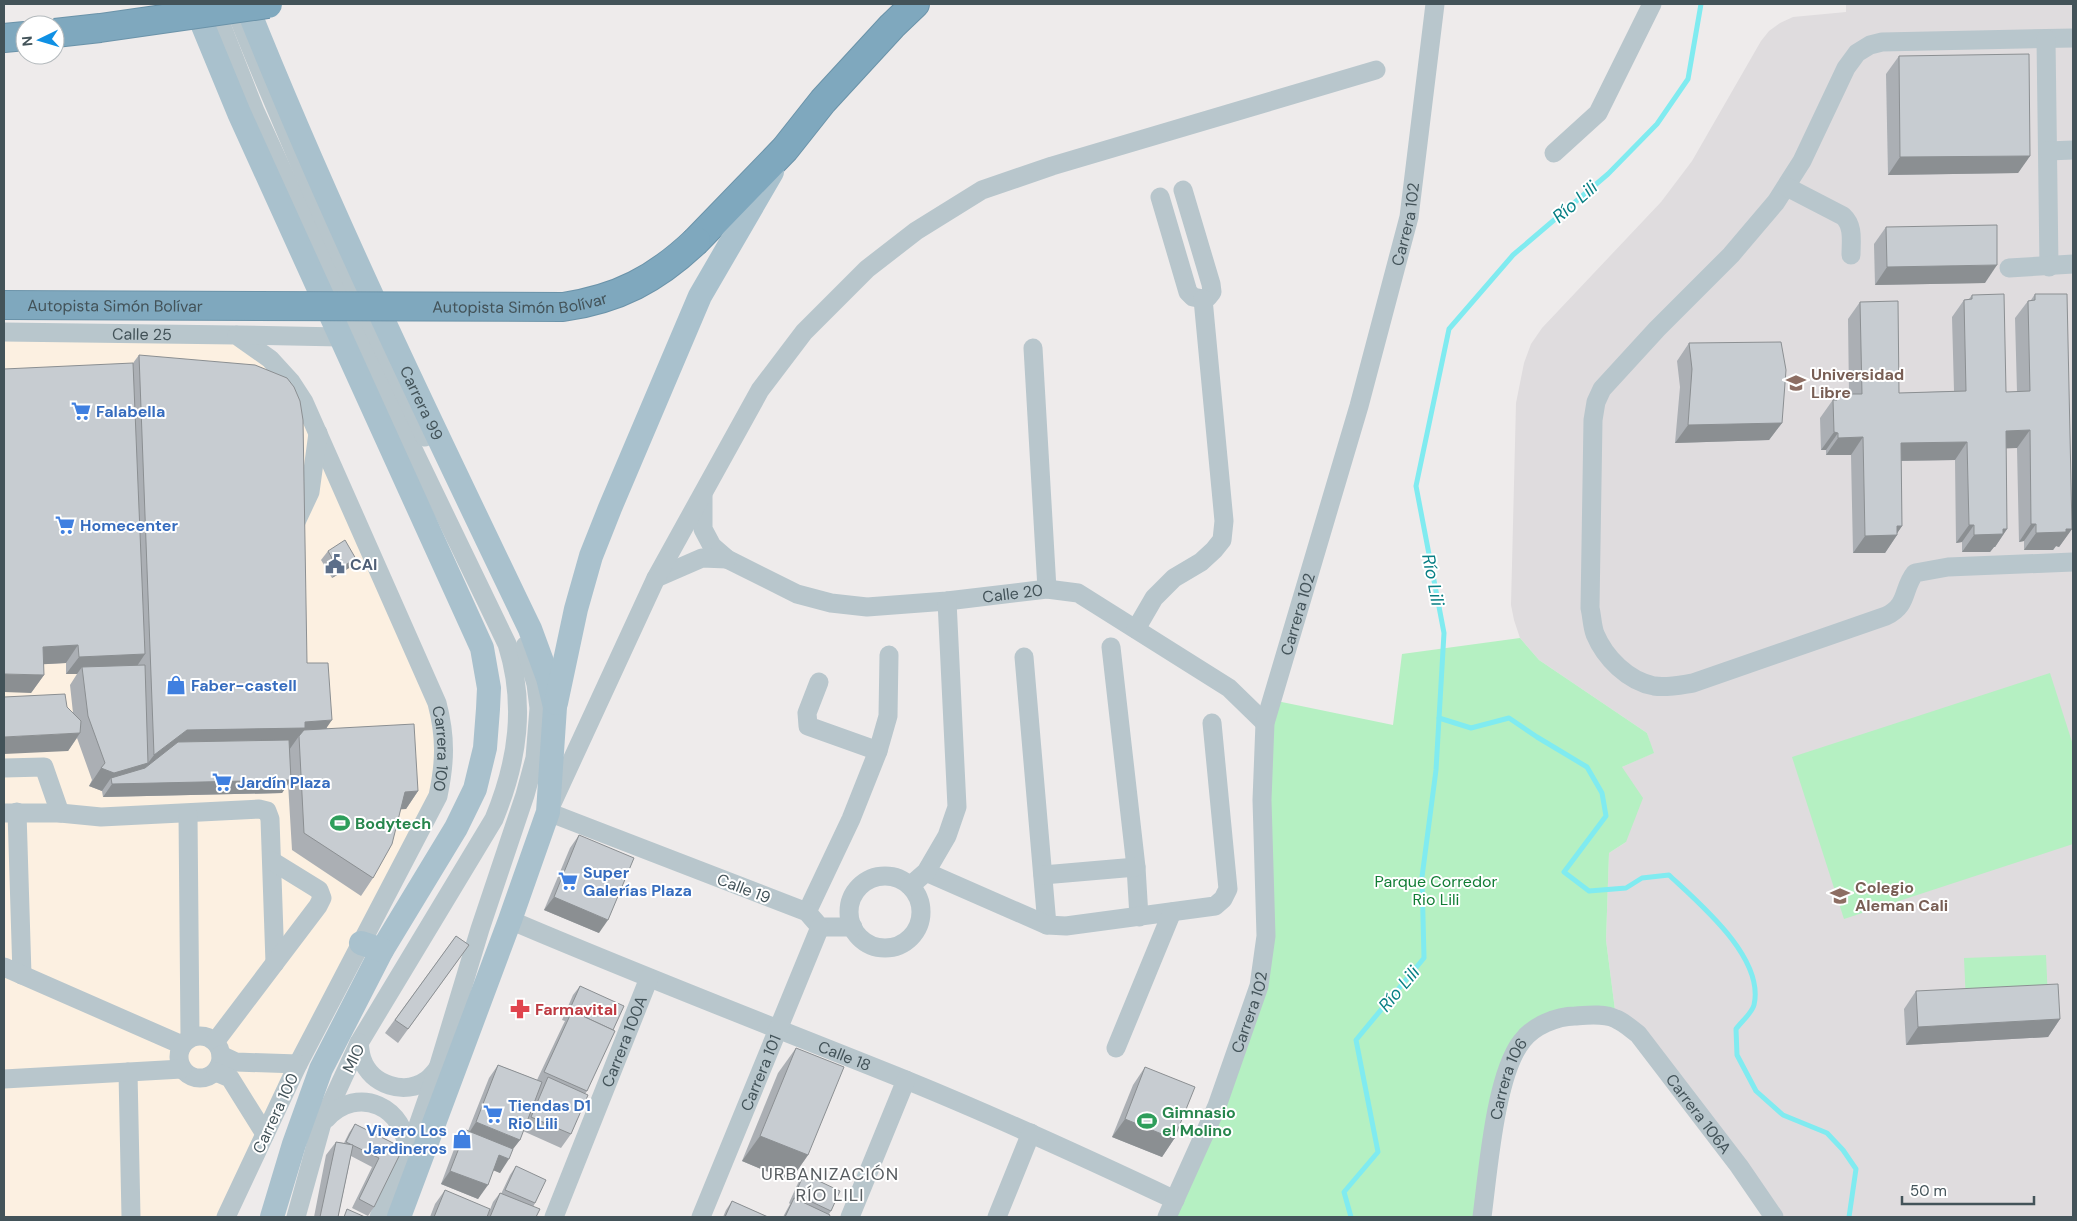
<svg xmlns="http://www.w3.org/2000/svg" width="2077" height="1221" font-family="'DM Sans',sans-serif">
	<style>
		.commercial { fill: #fcf0e1 }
		.education { fill: #dfdcde }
		.green { fill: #b5f0c2 }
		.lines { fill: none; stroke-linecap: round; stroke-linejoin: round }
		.stream { stroke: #80ebf0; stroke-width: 5 }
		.highway-casing { stroke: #6b93a9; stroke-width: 30 }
		.minor { stroke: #b8c6cc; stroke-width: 19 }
		.major { stroke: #a9c1cd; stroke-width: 24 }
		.highway { stroke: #7fa8be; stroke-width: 28 }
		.highway-bridge-casing { stroke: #6b93a9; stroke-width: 30; stroke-linecap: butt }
		.highway-bridge { stroke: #7fa8be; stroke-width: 28 }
		.wall { fill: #abafb4 }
		.shaded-wall { fill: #8b8f92 }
		.building { fill: #c7ccd1; stroke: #8b8f92 }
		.labels { text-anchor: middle; stroke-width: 4; stroke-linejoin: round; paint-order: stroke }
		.street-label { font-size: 16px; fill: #435359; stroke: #fff }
		.education-label { font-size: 16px; font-weight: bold; fill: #785e54; stroke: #fff; text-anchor: start }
		.shop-label { font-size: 16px; font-weight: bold; fill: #366cbe; stroke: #fff; text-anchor: start }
		.service-label { font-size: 16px; font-weight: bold; fill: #4e5e75; stroke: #fff; text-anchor: start }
		.leisure-label { font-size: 16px; font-weight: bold; fill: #27864d; stroke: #fff; text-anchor: start }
		.park-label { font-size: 16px; fill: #117d35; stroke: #fff }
		.health-label { font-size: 16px; font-weight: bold; fill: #be3a42; stroke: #fff; text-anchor: start }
		.water-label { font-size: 18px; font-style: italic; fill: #087f84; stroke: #fff }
		.neighbourhood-label { font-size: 18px; letter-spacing: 1px; fill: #585d61; stroke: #fff }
	</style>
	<rect width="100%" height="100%" fill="#eeebeb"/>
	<polygon class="commercial" points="4,332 236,335 291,382 437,703 444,769 226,1217 4,1217"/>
	<polygon class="education" points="1846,4 2073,4 2073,1217 1774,1217 1616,1018 1606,940 1609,853 1626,842 1622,767 1653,753 1647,733 1539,660 1520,638 1514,620 1511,605 1516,403 1524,363 1531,344 1542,328 1661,202 1692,161 1761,41 1769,31 1780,23 1793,17 1846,12"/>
	<g class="green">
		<polygon points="1520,638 1539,660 1647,733 1654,753 1622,767 1643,798 1626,842 1609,853 1606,940 1616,1018 1595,1015 1522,1040 1482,1217 1167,1217 1259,986 1272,700 1393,725 1402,654"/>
		<polygon points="2050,673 2073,745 2073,844 1844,919 1792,757"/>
		<polygon points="2046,955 2048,1000 1966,1003 1964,958"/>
	</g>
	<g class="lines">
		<g class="stream">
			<path d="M1439,718L1471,728L1509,718L1537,737L1587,767L1602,793L1606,816L1564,872L1589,891L1626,888L1642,878L1669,875C1700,904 1765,958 1754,1005C1752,1013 1741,1022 1736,1029L1737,1055L1756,1091L1783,1115L1827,1133L1843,1150L1856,1169L1849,1217"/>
			<polyline points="1351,1217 1344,1192 1378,1152 1356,1040 1424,958 1422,877 1436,770 1444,633 1416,486 1449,329 1513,255 1608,174 1657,124 1688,79 1701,4"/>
		</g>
		<defs>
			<g id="highway">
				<polyline points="4,38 25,36"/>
				<polyline points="696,241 785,149 823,101 892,26 915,4"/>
			</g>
		</defs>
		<use href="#highway" class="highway-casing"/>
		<g class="minor">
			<path d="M213,4L255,111L358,335L507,644C526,704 518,761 494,819L359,1043L322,1123L296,1217"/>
			<path d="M233,4C292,151 356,295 425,437"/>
			<path d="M2073,38L1882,42L1870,45L1857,53L1846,68L1802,161L1776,202L1731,255L1657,329L1602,389L1596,402L1593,420L1590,608C1592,616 1592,626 1595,634C1605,658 1628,681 1654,686C1667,688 1680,685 1693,683L1886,616C1909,605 1902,589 1915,573L1948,567L2073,562"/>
			<polyline points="2046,39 2049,267"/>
			<polyline points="2048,151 2073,150"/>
			<polyline points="1554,153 1598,113 1652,4"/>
			<path d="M1787,187L1843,216C1854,226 1851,241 1851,255"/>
			<polyline points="1160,197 1188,292 1193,297 1203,299 1208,297 1212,292 1211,284 1183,190"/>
			<polyline points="2009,268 2073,264"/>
			<path id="s1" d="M4,332L236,335L270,359L291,382L304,402L437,703C446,737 445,763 438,796L298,1064L226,1217"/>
			<polyline points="237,335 340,337"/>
			<polyline points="1033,348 1047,589"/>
			<path id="s2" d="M703,496V529L712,546L727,559L797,594L831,603L867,607L947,601L1047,589L1078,593L1229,688L1265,723"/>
			<polyline points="295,524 310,492 318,433"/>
			<polyline points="656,578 702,558 727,559"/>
			<polyline points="1136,629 1154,598 1174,578 1201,562 1214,550 1222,540 1224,521 1203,299"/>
			<polyline points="1111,647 1136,867 1139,917"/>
			<polyline points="1024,657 1047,925"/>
			<polyline points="819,682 807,713 808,726 878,751"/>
			<polyline points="4,768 44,767 60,813"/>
			<polyline points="17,812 22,975"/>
			<polyline points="4,813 60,813 101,817 259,809 267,811 270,819 275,963"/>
			<polyline points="188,814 190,1037"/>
			<polyline points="926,872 1047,925 1066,926 1215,906 1223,899 1228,889 1212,723"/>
			<polyline points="1043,875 1136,867"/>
			<circle cx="885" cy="912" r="36"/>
			<polyline points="910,886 926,872 947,836 957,807 947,601"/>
			<polyline points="807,912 851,819 878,751 888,716 889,655"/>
			<path id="s3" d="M510,920C641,976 774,1027 906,1080C997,1117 1086,1158 1175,1200"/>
			<polyline points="853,927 820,927 807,912 548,812 656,578 760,390 804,332 867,269 916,231 982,190 1052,166 1376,70"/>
			<polyline points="4,967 182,1045"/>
			<circle cx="200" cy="1057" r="21"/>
			<polyline points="215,1042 318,906 322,898 319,890 272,861"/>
			<path d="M359,1043C360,1048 360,1054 362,1059C371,1085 405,1096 427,1080C431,1077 435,1072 438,1068"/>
			<polyline points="1116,1048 1172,912"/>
			<polyline points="221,1055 236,1062 298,1064"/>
			<polyline points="128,1072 131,1217"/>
			<polyline points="216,1072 230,1078 265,1134"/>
			<polyline points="4,1079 182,1069"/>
			<path d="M326,1119C358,1084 407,1107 407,1153"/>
			<polyline points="379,1217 407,1157 438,1068 480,929 525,795 535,758 539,708 536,684 525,646"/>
			<path id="s4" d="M554,1217L649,978"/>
			<path id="s5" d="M701,1217L820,927"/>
			<polyline points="850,1217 906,1080"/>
			<polyline points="997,1217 1031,1133"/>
			<path id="s6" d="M1167,1217L1217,1106L1259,986L1266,936L1262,800L1265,723L1359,406L1409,217L1435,4"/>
			<path id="s7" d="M1482,1217C1488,1172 1495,1075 1522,1041C1533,1026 1557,1016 1575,1016C1588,1015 1605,1013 1616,1019C1624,1022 1631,1029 1638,1034L1739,1166L1774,1217"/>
		</g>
		<g class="major">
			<polyline points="194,4 239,113 482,648 489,688 488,709 485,748 475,789 456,828 382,950 321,1069 294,1144 272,1217"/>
			<path id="s8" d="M246,4C331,217 431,423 530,629L548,678L555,707L548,812L510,920L399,1217"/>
			<polyline points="556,703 576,609 591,556 610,508 700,296 772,172"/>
			<polyline points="361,943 382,950"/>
		</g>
		<use href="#highway" class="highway"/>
		<defs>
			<g id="highway-bridge">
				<polyline points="55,33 100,28 268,4"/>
				<path id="s9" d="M4,305L563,307C618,299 656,279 696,241"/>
			</g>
		</defs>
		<use href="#highway-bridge" class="highway-bridge-casing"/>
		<use href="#highway-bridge" class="highway-bridge"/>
	</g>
	<g class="wall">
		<polygon points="1899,56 2030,156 2018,173 1888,175 1886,74"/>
		<polygon points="1886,227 1985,283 1875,285 1874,244"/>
		<polygon points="2035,294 2072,529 2059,547 2056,546 2053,550 2024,550 2024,541 2019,542 2017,448 2006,448 2007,529 1995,547 1994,547 1990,552 1962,552 1962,542 1956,543 1955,460 1901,461 1902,526 1897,533 1897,535 1885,553 1853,553 1851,455 1826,455 1826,450 1821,450 1820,418 1837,394 1849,394 1848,319 1860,302 1899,393 1954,391 1952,317 1964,300 1969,299 1972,295 2006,392 2017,392 2015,318 2028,301 2031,300"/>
		<polygon points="1689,343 1782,423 1769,440 1675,443 1680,387 1677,361"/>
		<polygon points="139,355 307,663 327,728 418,791 406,809 401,809 373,878 361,896 292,850 288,783 282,793 103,797 102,791 89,786 92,780 77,738 68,751 67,707 73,713 70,685 77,674 66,674 66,663 43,664 44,675 31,693 133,363"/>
		<polygon points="328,551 349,568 332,578 321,560"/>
		<polygon points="579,835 599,933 544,910 570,848"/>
		<polygon points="456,936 469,945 398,1043 385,1033"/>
		<polygon points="580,986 587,1091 585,1094 571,1134 561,1148 523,1131 520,1140 512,1150 500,1173 494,1170 478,1199 441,1184 456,1144 466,1130 468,1131 489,1078 498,1065 537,1080 563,1025 565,1021 562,1020 573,995"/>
		<polygon points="1916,991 2060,1019 2048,1037 1906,1045 1904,1009"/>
		<polygon points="796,1048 808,1155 790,1181 742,1161 778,1073"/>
		<polygon points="1145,1067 1174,1139 1162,1157 1112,1137 1133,1085"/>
		<polygon points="355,1124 403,1148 374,1207 368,1216 352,1208 372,1167 351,1156 338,1217 314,1217 326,1155 336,1142 344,1143 349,1133"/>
		<polygon points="516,1166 535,1203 533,1207 536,1217 487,1217 493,1202 500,1193 501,1194 510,1175"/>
		<polygon points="804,1174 831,1211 829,1214 829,1217 783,1217 790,1204 789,1203 798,1183"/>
		<polygon points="445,1190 487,1217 430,1217 435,1204"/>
		<polygon points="732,1201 768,1217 723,1217 726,1210"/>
	</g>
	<g class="shaded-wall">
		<polygon points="2030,156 2018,173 1888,175 1900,157"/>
		<polygon points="1997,265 1985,283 1875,285 1887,267"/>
		<polygon points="1782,423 1769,440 1675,443 1688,425"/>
		<polygon points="2030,430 2017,448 1993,449 2006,431"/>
		<polygon points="1834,432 1838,433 1826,450 1821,450"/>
		<polygon points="1863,437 1851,455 1826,455 1838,438"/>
		<polygon points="1967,442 1955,460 1888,461 1901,443"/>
		<polygon points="2031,524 2036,524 2024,541 2019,542"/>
		<polygon points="1969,525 1974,525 1962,542 1956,543"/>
		<polygon points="1897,526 1902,526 1896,535 1897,535 1885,553 1853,553 1865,536"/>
		<polygon points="2003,529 2007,529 1995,547 1994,547 1990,552 1962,552 1974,535"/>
		<polygon points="2066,529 2072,529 2059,547 2056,546 2053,550 2024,550 2036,533"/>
		<polygon points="356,559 349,568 332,578 338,569"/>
		<polygon points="78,645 66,663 30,665 43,647"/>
		<polygon points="145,654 133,672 82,667 77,674 66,674 79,657"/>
		<polygon points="4,674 44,675 31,693 4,692"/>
		<polygon points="332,720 314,746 299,736 287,753 291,780 282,793 103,797 112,784 111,778 102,791 89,786 101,768 148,763 154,755 187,730"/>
		<polygon points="80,733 68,751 4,754 4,737"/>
		<polygon points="418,791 406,809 393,810 405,792"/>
		<polygon points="554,897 608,920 599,933 544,910"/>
		<polygon points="2060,1019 2048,1037 1906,1045 1918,1027"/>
		<polygon points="1125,1119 1174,1139 1162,1157 1112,1137"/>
		<polygon points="476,1122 520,1140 510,1153 467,1136"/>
		<polygon points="760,1136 808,1155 790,1181 742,1161"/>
		<polygon points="499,1155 509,1159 500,1173 490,1169"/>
		<polygon points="450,1171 488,1185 478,1199 441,1184"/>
	</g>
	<g class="building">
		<polygon points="2029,54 2030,156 1900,157 1899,56"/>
		<polygon points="1997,225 1997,265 1887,267 1886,227"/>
		<polygon points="2004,294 2006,392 2030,391 2028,301 2035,300 2035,294 2067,294 2072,529 2066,529 2066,532 2036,533 2036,524 2031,524 2030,430 2006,431 2007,529 2003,529 2003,534 1974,535 1974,525 1969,525 1967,442 1901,443 1902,526 1897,526 1897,535 1865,536 1863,437 1838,438 1838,433 1834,432 1833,400 1837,400 1837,394 1862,394 1860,302 1898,301 1899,393 1966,391 1964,300 1972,299 1972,295"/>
		<polygon points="1781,342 1786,370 1782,423 1688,425 1692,369 1689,343"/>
		<polygon points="139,355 255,365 287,378 294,387 300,401 303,420 307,663 328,663 332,720 305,722 305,728 187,730 154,755"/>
		<polygon points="133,363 145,654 79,657 78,645 43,647 44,675 4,674 4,369"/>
		<polygon points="345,540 356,559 338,569 328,551"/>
		<polygon points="145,665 148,763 114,773 101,768 105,763 88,716 82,667"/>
		<polygon points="65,694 67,707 81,721 80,733 4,737 4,697"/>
		<polygon points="414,724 418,791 405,792 392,844 373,878 304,833 299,736 304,730"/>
		<polygon points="289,740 291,780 112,784 111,778 145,768 178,742"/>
		<polygon points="579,835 634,858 608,920 554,897"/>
		<polygon points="456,936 469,945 408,1029 395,1020"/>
		<polygon points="2058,984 2060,1019 1918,1027 1916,991"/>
		<polygon points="580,986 624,1006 613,1030 572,1011 572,1012 569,1011"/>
		<polygon points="572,1011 615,1031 587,1091 544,1072"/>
		<polygon points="796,1048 844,1067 808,1155 760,1136"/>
		<polygon points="498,1065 542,1082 520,1140 476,1122"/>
		<polygon points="1145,1067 1195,1087 1174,1139 1125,1119"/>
		<polygon points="548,1077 588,1095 571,1134 531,1117"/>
		<polygon points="355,1124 403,1148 374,1207 359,1199 379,1158 346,1142"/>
		<polygon points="466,1130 513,1149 509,1159 499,1155 488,1185 450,1171"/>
		<polygon points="336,1142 353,1145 338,1217 320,1217"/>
		<polygon points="516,1166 546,1180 535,1203 505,1190"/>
		<polygon points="804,1174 840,1191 831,1211 795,1194"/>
		<polygon points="445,1190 490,1209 487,1217 434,1217"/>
		<polygon points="500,1193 540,1209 536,1217 490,1217"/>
		<polygon points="794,1198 830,1215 829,1217 785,1217"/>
		<polygon points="732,1201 768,1217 725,1217"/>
		<polygon points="347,1209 365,1217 344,1217"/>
	</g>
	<defs>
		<symbol id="university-bare" viewBox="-9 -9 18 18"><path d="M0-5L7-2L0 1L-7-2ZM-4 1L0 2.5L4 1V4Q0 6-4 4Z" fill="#8d6e63" stroke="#fff" stroke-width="2.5" paint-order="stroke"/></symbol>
		<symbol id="supermarket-bare" viewBox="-9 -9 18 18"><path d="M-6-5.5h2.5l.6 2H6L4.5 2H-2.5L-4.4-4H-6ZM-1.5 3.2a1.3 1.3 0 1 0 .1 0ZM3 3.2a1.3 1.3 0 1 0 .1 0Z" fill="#3f7fe0" stroke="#fff" stroke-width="2.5" paint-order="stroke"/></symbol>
		<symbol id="civic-bare" viewBox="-9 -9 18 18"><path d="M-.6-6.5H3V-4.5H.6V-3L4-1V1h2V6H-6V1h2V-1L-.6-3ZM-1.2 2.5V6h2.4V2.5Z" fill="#5c6f8a" stroke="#fff" stroke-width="2.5" paint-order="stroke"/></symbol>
		<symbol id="shop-bare" viewBox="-9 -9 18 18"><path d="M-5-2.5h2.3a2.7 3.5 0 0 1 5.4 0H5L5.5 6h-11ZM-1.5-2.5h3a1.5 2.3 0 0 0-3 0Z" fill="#3f7fe0" stroke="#fff" stroke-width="2.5" paint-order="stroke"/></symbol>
		<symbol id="stadium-bare" viewBox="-9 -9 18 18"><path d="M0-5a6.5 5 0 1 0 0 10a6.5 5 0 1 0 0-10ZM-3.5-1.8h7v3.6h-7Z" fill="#2e9e5b" stroke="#fff" stroke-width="2.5" paint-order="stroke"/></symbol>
		<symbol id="school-bare" viewBox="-9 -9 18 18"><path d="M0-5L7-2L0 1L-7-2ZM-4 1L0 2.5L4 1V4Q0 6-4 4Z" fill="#8d6e63" stroke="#fff" stroke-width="2.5" paint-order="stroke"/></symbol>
		<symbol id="pharmacy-bare" viewBox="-9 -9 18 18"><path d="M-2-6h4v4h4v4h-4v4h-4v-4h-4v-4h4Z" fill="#e0444e" stroke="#fff" stroke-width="2.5" paint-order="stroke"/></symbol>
	</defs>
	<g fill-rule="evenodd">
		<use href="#university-bare" x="1782" y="369" width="28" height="28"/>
		<use href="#supermarket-bare" x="67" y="397" width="28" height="28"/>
		<use href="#supermarket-bare" x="51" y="511" width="28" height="28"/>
		<use href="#civic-bare" x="321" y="550" width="28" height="28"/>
		<use href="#shop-bare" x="162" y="671" width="28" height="28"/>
		<use href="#supermarket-bare" x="208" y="768" width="28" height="28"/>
		<use href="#stadium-bare" x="326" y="809" width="28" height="28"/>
		<use href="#supermarket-bare" x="554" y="867" width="28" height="28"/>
		<use href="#school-bare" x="1826" y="882" width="28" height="28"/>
		<use href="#pharmacy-bare" x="506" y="995" width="28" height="28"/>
		<use href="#supermarket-bare" x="479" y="1100" width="28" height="28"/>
		<use href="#stadium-bare" x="1133" y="1107" width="28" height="28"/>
		<use href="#shop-bare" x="448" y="1125" width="28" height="28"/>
	</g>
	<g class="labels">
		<g class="street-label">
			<text dy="6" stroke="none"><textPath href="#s6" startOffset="1031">Carrera 102</textPath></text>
			<text dy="6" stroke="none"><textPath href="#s9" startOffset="516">Autopista Simón Bolívar</textPath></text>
			<text dy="6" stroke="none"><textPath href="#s9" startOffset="111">Autopista Simón Bolívar</textPath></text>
			<text dy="6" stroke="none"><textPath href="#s1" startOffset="138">Calle 25</textPath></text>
			<text dy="6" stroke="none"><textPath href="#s8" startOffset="436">Carrera 99</textPath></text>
			<text dy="6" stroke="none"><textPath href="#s2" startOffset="368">Calle 20</textPath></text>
			<text dy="6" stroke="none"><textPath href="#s6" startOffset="626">Carrera 102</textPath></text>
			<text dy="6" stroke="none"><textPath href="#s1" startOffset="704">Carrera 100</textPath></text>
			<text transform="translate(744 888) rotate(21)" y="6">Calle 19</text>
			<text dy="6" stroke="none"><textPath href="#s6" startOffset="221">Carrera 102</textPath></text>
			<text dy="6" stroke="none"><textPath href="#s4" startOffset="189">Carrera 100A</textPath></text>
			<text dy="6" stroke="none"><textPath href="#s3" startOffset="361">Calle 18</textPath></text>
			<text transform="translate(353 1058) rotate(-64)" y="6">MIO</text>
			<text dy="6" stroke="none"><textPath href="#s5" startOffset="156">Carrera 101</textPath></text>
			<text dy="6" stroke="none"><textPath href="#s7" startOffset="141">Carrera 106</textPath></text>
			<text transform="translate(275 1113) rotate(-65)" y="6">Carrera 100</text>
			<text dy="6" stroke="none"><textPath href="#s7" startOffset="411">Carrera 106A</textPath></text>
		</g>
		<g class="education-label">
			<text x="1811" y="380">Universidad<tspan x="1811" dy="18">Libre</tspan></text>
			<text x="1855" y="893">Colegio<tspan x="1855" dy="18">Aleman Cali</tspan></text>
		</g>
		<g class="shop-label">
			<text x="96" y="417">Falabella</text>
			<text x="80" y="531">Homecenter</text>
			<text x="191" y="691">Faber-castell</text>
			<text x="237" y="788">Jardín Plaza</text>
			<text x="583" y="878">Super<tspan x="583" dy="18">Galerías Plaza</tspan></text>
			<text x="508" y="1111">Tiendas D1<tspan x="508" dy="18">Rio Lili</tspan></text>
			<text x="447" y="1136" text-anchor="end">Vivero Los<tspan x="447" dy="18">Jardineros</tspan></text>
		</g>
		<g class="service-label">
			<text x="350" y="570">CAI</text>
		</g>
		<g class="leisure-label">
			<text x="355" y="829">Bodytech</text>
			<text x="1162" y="1118">Gimnasio<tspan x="1162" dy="18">el Molino</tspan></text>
		</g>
		<g class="park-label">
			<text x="1436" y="887">Parque Corredor<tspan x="1436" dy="18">Rio Lili</tspan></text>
		</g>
		<g class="health-label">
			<text x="535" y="1015">Farmavital</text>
		</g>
		<g class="water-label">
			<text transform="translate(1575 202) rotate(-41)" y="6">Río Lili</text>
			<text transform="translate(1433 580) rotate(79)" y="6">Río Lili</text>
			<text transform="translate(1399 989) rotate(-50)" y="6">Río Lili</text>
		</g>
		<g class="neighbourhood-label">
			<text x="830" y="1180">URBANIZACIÓN<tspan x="830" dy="21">RÍO LILI</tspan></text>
		</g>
	</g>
	<rect width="2077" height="1221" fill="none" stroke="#435359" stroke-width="10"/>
	<g transform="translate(40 40) rotate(265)"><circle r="24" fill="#ffffff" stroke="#b4babd"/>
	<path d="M0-4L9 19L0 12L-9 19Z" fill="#0f90e4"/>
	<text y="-8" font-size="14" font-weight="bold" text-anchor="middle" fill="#435359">N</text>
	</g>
	<path d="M1902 1196v8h132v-8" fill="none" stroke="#435359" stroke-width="2.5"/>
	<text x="1910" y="1196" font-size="15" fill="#435359" stroke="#ffffff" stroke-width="4" paint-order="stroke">50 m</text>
</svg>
